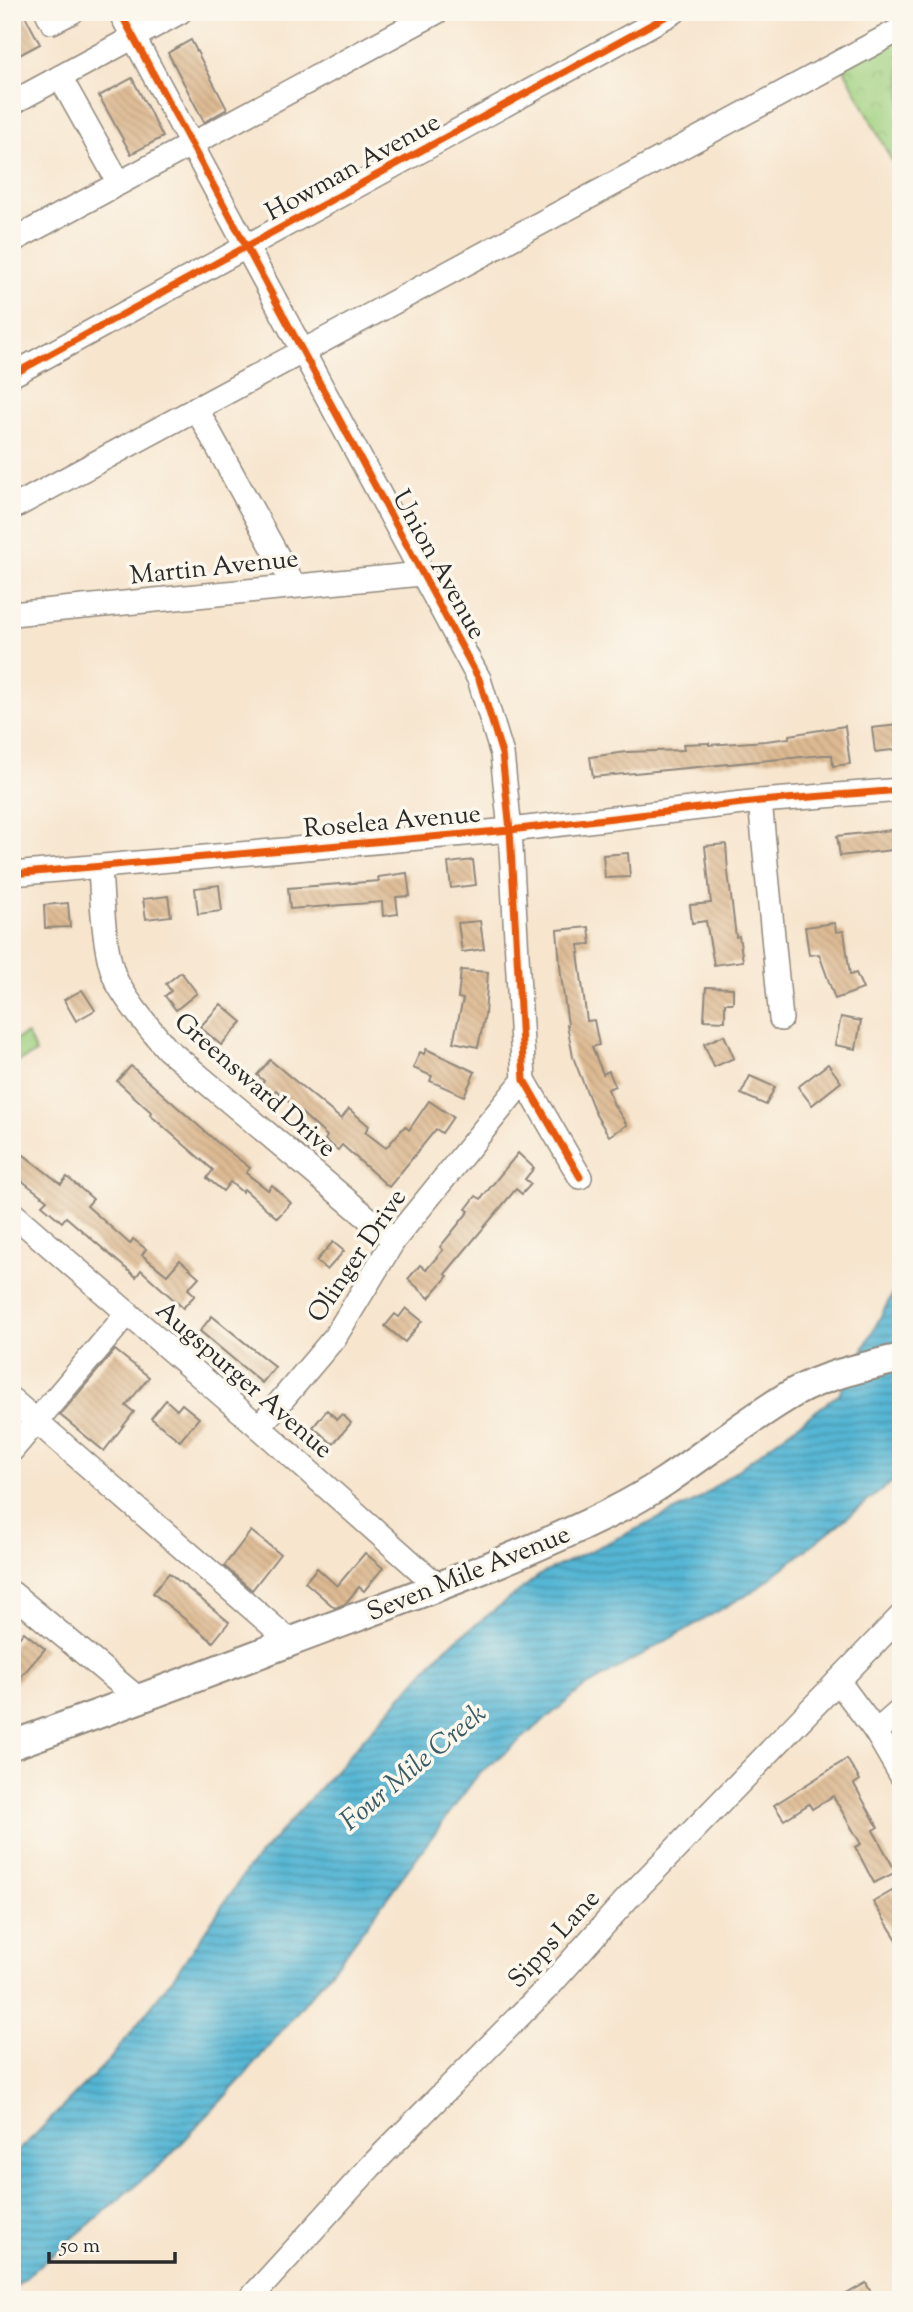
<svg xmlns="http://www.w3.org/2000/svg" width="913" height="2312" font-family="'Sorts Mill Goudy',serif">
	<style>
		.grass { fill: #9fd07f; stroke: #657e55; stroke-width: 2 }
		.park { fill: url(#park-crowns); stroke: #657e55; stroke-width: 2 }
		.water { fill: url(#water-rules); stroke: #407080; stroke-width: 2 }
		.building { fill: url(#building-back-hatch) }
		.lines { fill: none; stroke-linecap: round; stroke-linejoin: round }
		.minor-casing { stroke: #91887c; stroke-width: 26 }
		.major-casing { stroke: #91887c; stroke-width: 32 }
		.minor { stroke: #fff; stroke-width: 23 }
		.major { stroke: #fff; stroke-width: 28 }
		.cycleway-casing { stroke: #fbf7ec; stroke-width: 11 }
		.cycleway { stroke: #e8590c; stroke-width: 7 }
		.labels { text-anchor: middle; stroke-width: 7; stroke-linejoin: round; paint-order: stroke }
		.street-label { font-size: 26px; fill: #2b2b2b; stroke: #fbf7ec }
		.water-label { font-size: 28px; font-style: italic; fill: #3a5c66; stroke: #fbf7ec }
	</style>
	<defs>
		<pattern id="park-crowns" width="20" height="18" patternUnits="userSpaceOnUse" patternTransform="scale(1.75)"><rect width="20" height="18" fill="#9fd07f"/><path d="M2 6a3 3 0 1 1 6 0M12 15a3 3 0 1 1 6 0" fill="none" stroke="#89b36e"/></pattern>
		<pattern id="water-rules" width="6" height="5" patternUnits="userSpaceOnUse" patternTransform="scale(1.75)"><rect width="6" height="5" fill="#55b6d4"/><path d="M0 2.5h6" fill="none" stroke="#4794ac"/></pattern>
		<pattern id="building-back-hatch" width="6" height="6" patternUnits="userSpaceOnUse" patternTransform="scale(1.75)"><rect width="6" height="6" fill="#ddba93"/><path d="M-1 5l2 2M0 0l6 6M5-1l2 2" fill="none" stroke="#bea07f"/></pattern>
	</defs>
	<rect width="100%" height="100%" fill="#fbf7ec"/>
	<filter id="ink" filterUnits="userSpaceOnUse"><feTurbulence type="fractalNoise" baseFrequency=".0143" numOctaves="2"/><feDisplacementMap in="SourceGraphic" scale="14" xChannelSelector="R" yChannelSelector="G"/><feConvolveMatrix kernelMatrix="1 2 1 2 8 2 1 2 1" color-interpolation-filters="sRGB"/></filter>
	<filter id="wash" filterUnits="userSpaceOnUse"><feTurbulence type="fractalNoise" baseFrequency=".00686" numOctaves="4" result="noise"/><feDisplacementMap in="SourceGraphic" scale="28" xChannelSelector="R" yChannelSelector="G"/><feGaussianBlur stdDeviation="1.57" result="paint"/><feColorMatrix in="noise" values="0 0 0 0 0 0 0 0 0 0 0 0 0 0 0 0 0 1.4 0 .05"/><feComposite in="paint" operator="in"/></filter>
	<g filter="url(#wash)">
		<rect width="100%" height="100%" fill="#f7e5ce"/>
		<polygon class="grass" points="27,1034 36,1053 15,1063 12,1058 12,1041"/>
		<polygon class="park" points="901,29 901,188 895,167 840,61"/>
		<polygon class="water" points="901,1278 901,1475 755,1590 582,1689 477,1776 346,1953 244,2076 167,2159 12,2289 12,2156 35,2135 110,2059 175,1975 248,1868 443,1650 541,1574 696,1501 840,1393"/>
		<g id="blocks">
			<g class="building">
				<polygon points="12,12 23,12 40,44 12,59"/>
				<polygon points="191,40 227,109 204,122 168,53"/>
				<polygon points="132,78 163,137 131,154 99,96"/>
				<polygon points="898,725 901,749 875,752 872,728"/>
				<polygon points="845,726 850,764 833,766 832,755 823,755 593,777 590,757 626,752 684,750 683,744 709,743 709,745 766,741 789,738 789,735"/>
				<polygon points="901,829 901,849 840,856 837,836"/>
				<polygon points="726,844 728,872 736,937 739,936 743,961 714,965 706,921 692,923 690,905 711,903 705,846"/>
				<polygon points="628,853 630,877 605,878 603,855"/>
				<polygon points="473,860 476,885 451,888 448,863"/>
				<polygon points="407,873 410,896 396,897 398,914 383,916 382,902 290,909 288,888 379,881 378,877"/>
				<polygon points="219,885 222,911 198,914 195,888"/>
				<polygon points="168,896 171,916 146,919 143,899"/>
				<polygon points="68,903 70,927 45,928 44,905"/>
				<polygon points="480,921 484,949 462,952 458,923"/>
				<polygon points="835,923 836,932 844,931 850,975 856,973 863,989 835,999 819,954 809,955 805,927"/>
				<polygon points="589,927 591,944 579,945 580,953 578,953 587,1021 594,1020 599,1045 592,1047 603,1074 609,1071 615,1086 608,1089 614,1105 627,1125 609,1136 596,1115 573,1057 567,1025 568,1025 561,976 557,930"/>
				<polygon points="461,970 488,972 485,1015 478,1047 453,1042 463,999 458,998"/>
				<polygon points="181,972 197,993 176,1010 165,996 171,991 166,984"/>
				<polygon points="706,987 733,988 733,1003 725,1003 725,1021 704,1020"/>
				<polygon points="82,990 95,1010 76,1021 64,1000"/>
				<polygon points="221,1004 242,1022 221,1045 200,1027"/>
				<polygon points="841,1017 861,1021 856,1049 835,1045"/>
				<polygon points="724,1035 734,1058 714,1067 704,1044"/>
				<polygon points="426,1049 475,1072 464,1096 430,1081 432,1076 413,1068 420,1052 424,1054"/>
				<polygon points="270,1060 341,1119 349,1109 369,1126 365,1132 386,1148 405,1126 409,1130 429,1101 453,1117 442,1133 436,1129 389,1187 342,1145 338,1150 325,1140 327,1136 276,1090 271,1095 260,1085 264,1081 257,1075"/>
				<polygon points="828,1064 841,1082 812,1105 798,1087"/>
				<polygon points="131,1066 218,1143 250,1168 246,1173 268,1190 272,1185 291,1203 277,1218 244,1189 242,1192 230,1182 223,1191 207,1178 213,1170 150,1115 152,1113 117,1081"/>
				<polygon points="750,1076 775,1087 766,1105 741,1094"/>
				<polygon points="518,1153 534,1168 525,1179 531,1184 522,1194 516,1189 445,1274 448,1276 429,1298 408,1279 420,1265 426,1270 443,1250 440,1247 469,1211 466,1209 476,1196 481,1199"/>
				<polygon points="24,1155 61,1184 67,1177 93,1199 87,1206 130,1244 133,1239 146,1249 142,1255 167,1275 180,1260 199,1277 188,1289 195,1295 183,1308 141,1270 136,1277 66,1217 62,1222 42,1205 47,1200 12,1173 12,1169"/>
				<polygon points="333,1242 344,1251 327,1270 316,1261"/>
				<polygon points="406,1308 422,1321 405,1342 385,1326 395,1314 399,1317"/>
				<polygon points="212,1316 275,1367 262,1383 200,1331"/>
				<polygon points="115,1350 149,1377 126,1406 134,1412 104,1451 60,1415"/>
				<polygon points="166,1400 177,1410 182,1404 199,1418 180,1441 151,1418"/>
				<polygon points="327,1410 337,1419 342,1414 351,1423 333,1444 313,1427"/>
				<polygon points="251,1531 280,1554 252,1590 224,1566"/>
				<polygon points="365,1553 383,1568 364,1591 359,1587 345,1604 335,1608 305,1582 317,1568 337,1586"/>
				<polygon points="169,1573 229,1622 213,1642 153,1593"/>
				<polygon points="24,1632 45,1649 12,1687 12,1646"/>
				<polygon points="847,1759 860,1780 854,1784 878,1827 873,1830 896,1872 874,1883 855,1847 861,1844 833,1796 812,1809 809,1804 784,1820 774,1805"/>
				<polygon points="892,1891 901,1905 901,1946 873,1902"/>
				<polygon points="866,2283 875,2300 836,2300"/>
			</g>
		</g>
	</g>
	<g filter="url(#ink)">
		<use href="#blocks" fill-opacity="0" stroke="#91887c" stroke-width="2"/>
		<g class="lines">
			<defs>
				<g id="minor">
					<polyline points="47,12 52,22 72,12"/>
					<polyline points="120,12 479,679 502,754 510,830 524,1080 580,1177"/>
					<polyline points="60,77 119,183"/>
					<polyline points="12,103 180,12"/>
					<polyline points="12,241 437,12"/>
					<polyline points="12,375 674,12"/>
					<polyline points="196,408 294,586"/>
					<polyline points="12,508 901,29"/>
					<polyline points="12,614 421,574"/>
					<polyline points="760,801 781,1019"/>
					<path d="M100,867C102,899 103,956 118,984C132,1008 150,1029 167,1049L394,1240"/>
					<polyline points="12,874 510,830 760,801 901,790"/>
					<polyline points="12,1213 259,1427 440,1588"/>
					<polyline points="12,1400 291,1642"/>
					<polyline points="259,1427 335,1337 394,1240 524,1080"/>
					<polyline points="12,1450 128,1313"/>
					<polyline points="12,1593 140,1700"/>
					<polyline points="838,1681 876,1732 901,1775"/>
					<polyline points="876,1732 901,1710"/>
					<polyline points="249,2300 371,2166 551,1984 627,1899 901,1616"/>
				</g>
				<path id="major" d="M12,1745C105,1712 198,1677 290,1642C399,1601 509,1563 614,1511C679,1479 732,1428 795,1392C828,1374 865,1367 901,1358"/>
			</defs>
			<use href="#minor" class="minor-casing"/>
			<use href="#major" class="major-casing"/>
			<use href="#minor" class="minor"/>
			<use href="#major" class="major"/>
			<defs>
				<g id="cycleway">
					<polyline points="120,12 479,679 502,754 510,830 524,1080 580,1177"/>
					<polyline points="12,375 674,12"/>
					<polyline points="12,874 510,830 760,801 901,790"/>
				</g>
			</defs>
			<use href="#cycleway" class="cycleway-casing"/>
			<use href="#cycleway" class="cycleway"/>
		</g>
	</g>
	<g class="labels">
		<g class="street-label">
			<text transform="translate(352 166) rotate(-29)" y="9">Howman Avenue</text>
			<text transform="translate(440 564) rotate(61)" y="9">Union Avenue</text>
			<text transform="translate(214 566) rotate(-6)" y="9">Martin Avenue</text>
			<text transform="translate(392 820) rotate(-5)" y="9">Roselea Avenue</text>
			<text transform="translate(256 1084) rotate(41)" y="9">Greensward Drive</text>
			<text transform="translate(356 1255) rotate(-56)" y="9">Olinger Drive</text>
			<text transform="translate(245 1379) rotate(41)" y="9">Augspurger Avenue</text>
			<text transform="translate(468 1572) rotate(-22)" y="9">Seven Mile Avenue</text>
			<text transform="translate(553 1938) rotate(-48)" y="9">Sipps Lane</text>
		</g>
		<g class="water-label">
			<text transform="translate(412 1766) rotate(-40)" y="10">Four Mile Creek</text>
		</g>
	</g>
	<rect width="913" height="2312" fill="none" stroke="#fbf7ec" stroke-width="42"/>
	<path d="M49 2252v10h126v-10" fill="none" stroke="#2b2b2b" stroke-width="3.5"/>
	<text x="60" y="2252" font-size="21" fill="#2b2b2b" stroke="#fbf7ec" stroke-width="5" paint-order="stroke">50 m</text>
</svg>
